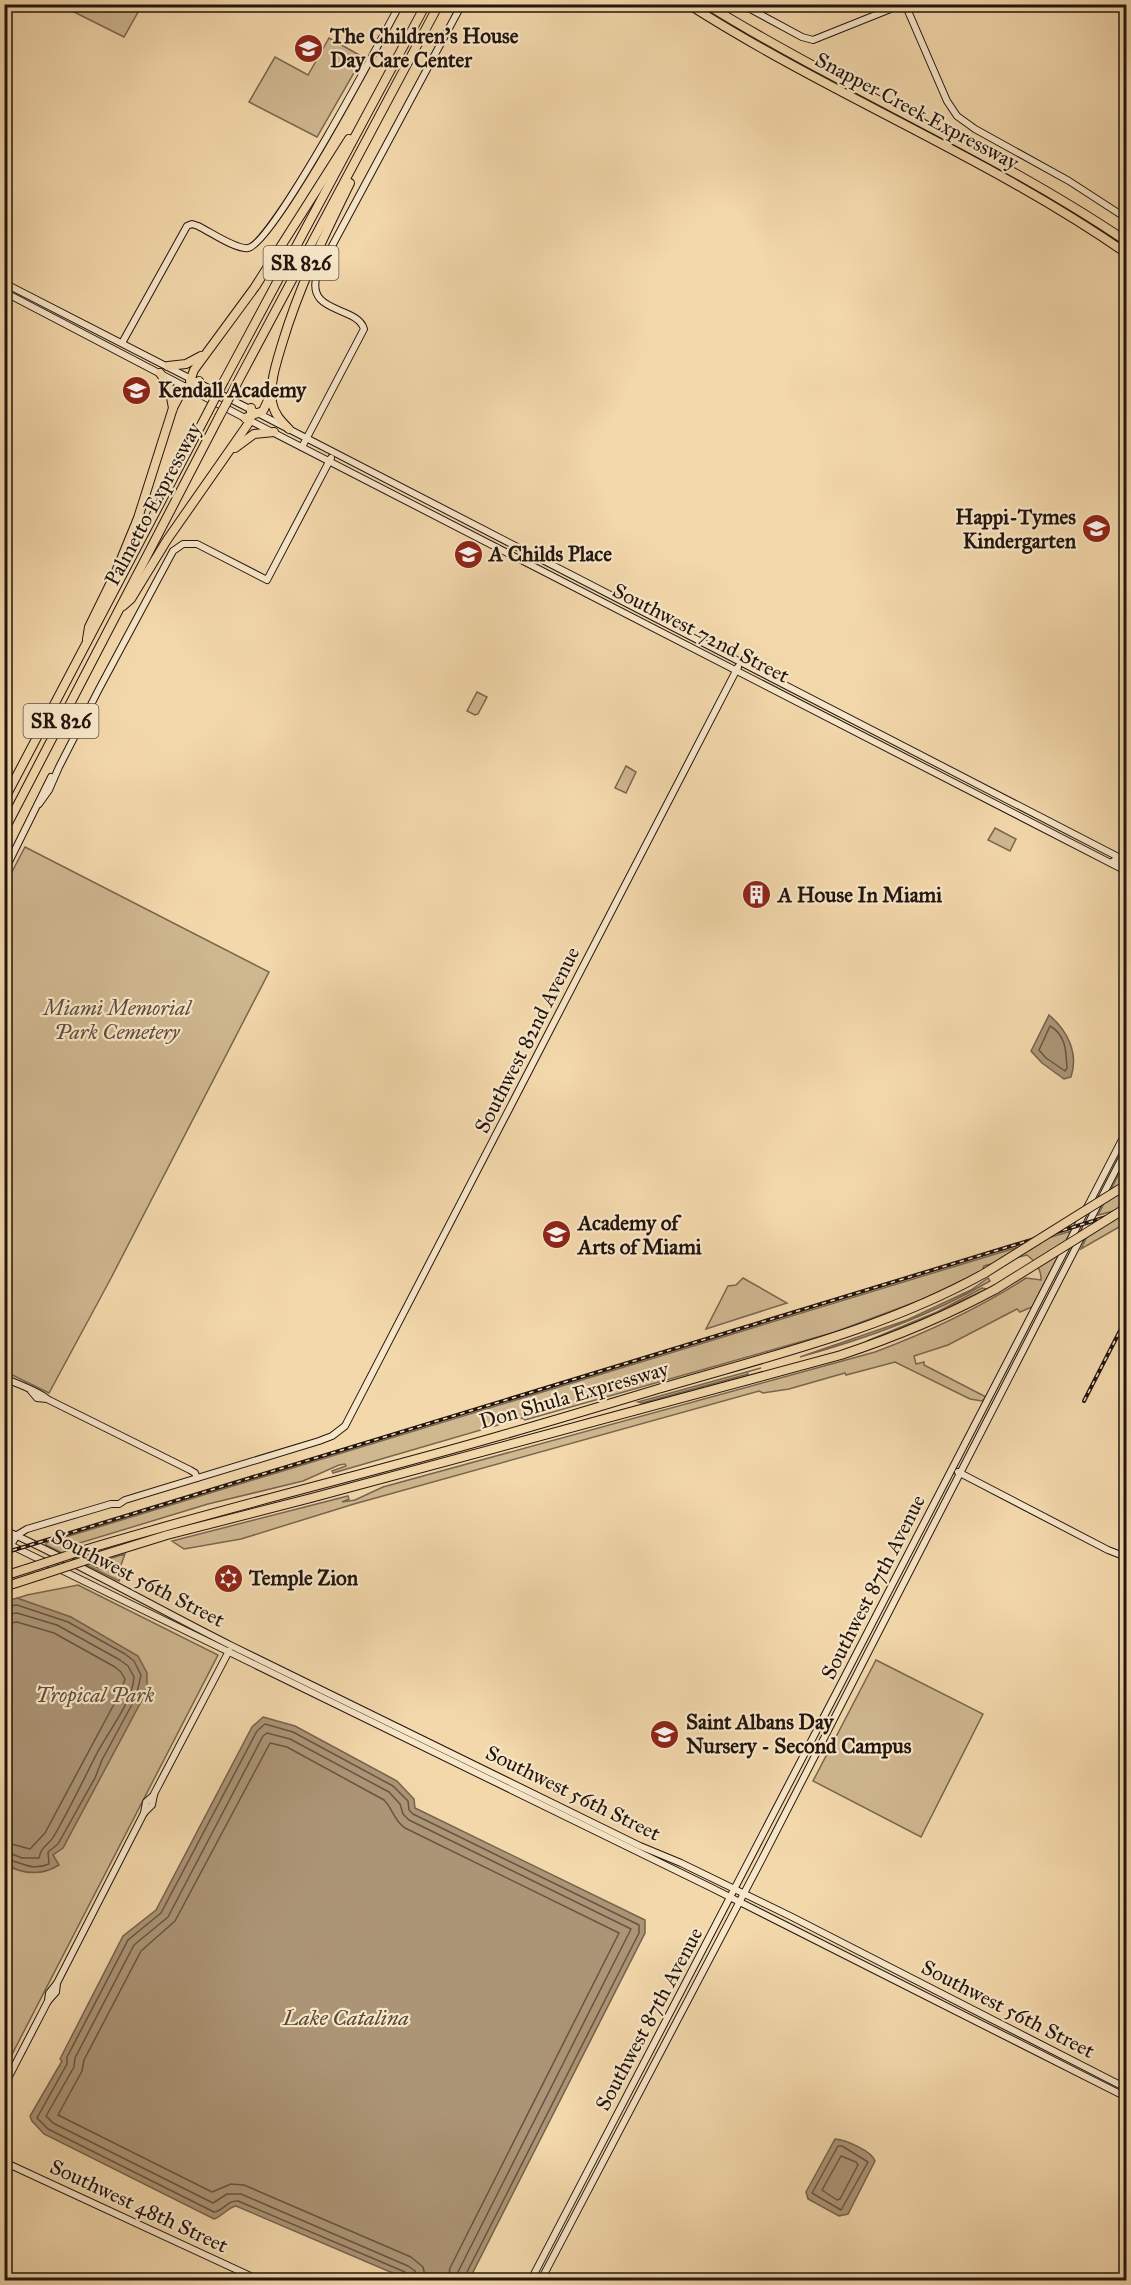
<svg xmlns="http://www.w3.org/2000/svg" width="1131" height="2285" font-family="'IM FELL Great Primer',serif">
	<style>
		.green { fill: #cfb790; stroke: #78664f; stroke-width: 1.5 }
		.water { fill: #ac9576; stroke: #75614c; stroke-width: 1.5 }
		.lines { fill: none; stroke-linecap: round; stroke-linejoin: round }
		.shore { stroke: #675442; stroke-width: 1.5 }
		.secondary-casing { stroke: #22140e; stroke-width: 8 }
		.highway-casing { stroke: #22140e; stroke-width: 10 }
		.secondary { stroke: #f7e6c8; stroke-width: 6 }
		.highway { stroke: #f3d8ab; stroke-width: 8 }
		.rail-casing { stroke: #22140e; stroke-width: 4 }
		.rail { stroke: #f7e6c8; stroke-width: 1.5; stroke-dasharray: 4.5; stroke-linecap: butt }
		.highway-bridge-casing { stroke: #22140e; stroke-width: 10; stroke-linecap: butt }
		.highway-bridge { stroke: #f3d8ab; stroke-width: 8 }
		.labels { text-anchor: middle; stroke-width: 4.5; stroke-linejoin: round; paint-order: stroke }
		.shield { fill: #f7e6c8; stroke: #625346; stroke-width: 1.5 }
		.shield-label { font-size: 20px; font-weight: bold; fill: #22140e }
		.poi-label { font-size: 21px; font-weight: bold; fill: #22140e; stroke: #f7e6c8; text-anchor: start }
		.street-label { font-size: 21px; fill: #22140e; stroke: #f7e6c8 }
		.park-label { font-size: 21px; font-style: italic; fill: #5f4d3c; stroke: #f7e6c8 }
		.water-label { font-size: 22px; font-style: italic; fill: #594838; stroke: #f7e6c8 }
	</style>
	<rect width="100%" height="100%" fill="#f3d8ab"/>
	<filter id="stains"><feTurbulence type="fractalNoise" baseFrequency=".00333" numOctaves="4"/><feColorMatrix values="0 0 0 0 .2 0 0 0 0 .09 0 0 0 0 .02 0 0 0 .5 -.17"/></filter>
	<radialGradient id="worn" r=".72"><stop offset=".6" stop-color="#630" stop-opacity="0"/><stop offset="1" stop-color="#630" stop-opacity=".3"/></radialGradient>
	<g class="green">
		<polygon points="60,5 142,4 142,5 124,37"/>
		<polygon points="329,38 363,57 317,137 249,102 275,57 308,75"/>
		<polygon points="477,692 487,697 478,714 475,715 467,711"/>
		<polygon points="626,766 636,772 626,793 615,788"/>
		<polygon points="995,828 1016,839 1010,851 988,840"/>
		<polygon points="25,847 269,972 110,1280 49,1393 4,1371 4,887"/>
		<polygon points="1126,1160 1126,1208 1098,1215"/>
		<polygon points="1126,1214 1126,1223 1081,1249 1092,1226"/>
		<path d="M1071,1231L1032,1307L1020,1312L1017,1309L948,1345L914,1356L916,1364L924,1362V1365L986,1397L982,1401L970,1399L895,1362L846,1375L845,1373L789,1389L763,1393L759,1391L354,1504L241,1539L184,1549L172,1541L348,1496L349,1499L342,1502L355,1500L383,1487L875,1352C928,1332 978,1309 1026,1278L1041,1280C1042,1270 1034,1260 1027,1255L984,1266L982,1271L921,1300L835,1332L525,1420L522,1418L333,1473L332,1471L346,1466L345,1464L339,1465L303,1481L208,1504L70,1546L67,1543L64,1546L68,1553L100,1569L105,1560L125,1554L118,1573L121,1577L119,1581L46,1545V1543Z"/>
		<polygon points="743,1278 787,1303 706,1329 728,1286 736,1285"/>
		<path d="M988,1278L990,1281C930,1316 867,1338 800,1357L907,1320L971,1290Z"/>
		<polygon points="982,1288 987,1289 919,1321 867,1341 937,1312"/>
		<polygon points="761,1368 747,1372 748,1374 642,1403 638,1402"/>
		<polygon points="78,1585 218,1655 5,2068 5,1602 27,1595"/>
		<polygon points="876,1660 983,1714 921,1837 813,1781"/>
	</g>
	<g class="water">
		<path d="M1049,1015C1067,1030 1079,1053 1071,1077L1064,1079L1042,1063L1031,1051Z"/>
		<path d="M17,1598L71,1617L138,1656L147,1673V1684L142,1700L63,1848L53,1855L59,1865C41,1876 22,1874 5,1864L4,1602Z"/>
		<path d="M263,1717L295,1726L397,1781L414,1799L415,1808L645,1920V1933L469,2280H409L236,2206C227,2208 223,2216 214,2219L44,2134L32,2121L30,2116L62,2061L60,2059L123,1936L156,1910L252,1727Z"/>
		<path d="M835,2139C846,2140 872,2151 875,2161L848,2214L839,2216L808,2199L806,2192Z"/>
	</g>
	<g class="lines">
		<g class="shore">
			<path d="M1050,1026C1066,1035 1066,1051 1067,1068L1065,1071L1046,1058L1039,1050Z"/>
			<path d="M4,1607L17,1605L68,1622L125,1654L134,1661L141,1675L136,1697L102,1760L95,1778L58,1844L48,1852L49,1864C29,1872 22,1861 4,1859"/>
			<path d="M4,1615L17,1613L57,1625L120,1660L128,1666L134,1677C133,1702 106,1734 95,1757C82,1783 69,1810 54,1836C49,1845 41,1846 39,1858H22L4,1851"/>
			<polyline points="4,1624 17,1622 54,1633 115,1667 121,1672 125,1679 121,1691 45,1833 30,1849 4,1842"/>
			<polygon points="838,2146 842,2146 868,2162 841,2210 812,2193"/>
			<polygon points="841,2156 856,2162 858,2165 840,2199 837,2200 822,2190"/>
			<path d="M409,2280L405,2272L238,2201C227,2200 224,2211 214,2212L48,2129L37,2118L67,2064V2057L128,1940L161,1913L257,1731L265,1724L293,1732L393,1786L408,1801L409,1810L413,1814L639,1925V1933L465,2276L464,2280"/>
			<polyline points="417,2280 415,2271 408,2266 241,2194 227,2194 213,2203 53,2123 46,2116 74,2067 75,2058 134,1945 168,1917 263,1736 267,1733 290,1739 389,1792 400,1804 403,1814 409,1820 631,1929 458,2272 457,2280"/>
			<path d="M426,2280L423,2267L411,2257L244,2185L231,2184L212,2192L58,2115L82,2071L84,2060L141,1951L175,1921L270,1743L287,1747L384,1800C393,1809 394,1821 405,1828L619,1933L450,2268L448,2280"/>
		</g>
		<defs>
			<g id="secondary">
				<polyline points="741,4 802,37 813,40 903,4"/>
				<polyline points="905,4 947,101 957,116 975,129 1069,181 1126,218"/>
				<path d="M4,283C379,474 752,670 1126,861"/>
				<polyline points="4,292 243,417 1126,871"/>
				<path d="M122,343L187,226L192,224L198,226C209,231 236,250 248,248C273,244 382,38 400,4"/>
				<path d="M302,447L364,329C357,305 305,315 317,274L462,4"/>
				<polyline points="39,804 49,790 59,767 99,689 173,551 183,544 197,544 267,580 331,458"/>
				<polyline points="1111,863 1115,860 1126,866"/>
				<polyline points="4,872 51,777"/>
				<path d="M4,1378C15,1383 41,1392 47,1399L190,1470L195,1473L197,1478"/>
				<polyline points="31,1391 37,1398 47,1399"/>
				<polyline points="958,1472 1108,1550 1126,1557"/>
				<path d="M4,1530C82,1565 156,1608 232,1646L640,1846L681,1863L792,1917L1126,2088"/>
				<polyline points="4,1542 712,1888 1126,2097"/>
				<polyline points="11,1545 17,1535 27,1529 111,1504 119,1504 125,1500 319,1441 332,1436 345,1426 738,667"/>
				<polyline points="144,1813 146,1802 154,1795"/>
				<polyline points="48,2001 49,1993 57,1983"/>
				<polyline points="4,2086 48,2001 56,1992 57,1983 144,1813 152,1805 154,1794 229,1651"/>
				<polyline points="4,2162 259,2280"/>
				<path d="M531,2280C731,1898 928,1515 1126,1132"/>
				<polyline points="541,2280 762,1859 1126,1150"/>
			</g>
			<g id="highway">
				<path d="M688,4C830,95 988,157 1126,253"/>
				<path d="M706,4C843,89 993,151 1126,241"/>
				<polyline points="168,366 186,364 201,356"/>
				<polyline points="160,373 169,387 173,408"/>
				<polyline points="224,381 426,4"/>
				<polyline points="235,387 439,4"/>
				<polyline points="195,392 190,381 194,370 255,287 349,139"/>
				<polyline points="245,418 263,411 270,396"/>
				<path d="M289,429C281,421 274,414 272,402C269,384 277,361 282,344C299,287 324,236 350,183"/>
				<polyline points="235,448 254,434 274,432"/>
				<polyline points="123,606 131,599 167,540 248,424 251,416 251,408"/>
				<polyline points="87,639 89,627 115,574 138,518 173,408 183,389 199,381"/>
				<polyline points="4,800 208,412"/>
				<polyline points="4,831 219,417"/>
				<path d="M81,1551C219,1509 360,1476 499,1436C552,1421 605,1405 658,1389C769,1356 883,1330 985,1273"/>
				<path d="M96,1557L167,1535L311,1498L841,1355C895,1337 946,1316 996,1289"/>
				<polyline points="4,1576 26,1569"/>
				<polyline points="4,1587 38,1576"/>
			</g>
		</defs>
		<use href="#secondary" class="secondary-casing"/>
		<use href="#highway" class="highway-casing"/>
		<use href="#secondary" class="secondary"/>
		<use href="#highway" class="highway"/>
		<defs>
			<g id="rail">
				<polyline points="1084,1401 1126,1319"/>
				<polyline points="4,1553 1126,1211"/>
			</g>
		</defs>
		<use href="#rail" class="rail-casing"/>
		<use href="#rail" class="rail"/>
		<defs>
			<g id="highway-bridge">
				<polyline points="208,412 224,381"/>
				<polyline points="219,417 235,387"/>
				<polyline points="985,1273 1126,1185"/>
				<polyline points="996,1289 1126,1208"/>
				<polyline points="26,1569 81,1551"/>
				<polyline points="38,1576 96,1557"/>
			</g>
		</defs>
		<use href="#highway-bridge" class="highway-bridge-casing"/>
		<use href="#highway-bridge" class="highway-bridge"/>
	</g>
	<defs>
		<symbol id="school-disc" viewBox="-11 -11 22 22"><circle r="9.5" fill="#8f2418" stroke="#f7e6c8"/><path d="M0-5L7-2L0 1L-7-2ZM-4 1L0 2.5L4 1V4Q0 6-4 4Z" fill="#fff"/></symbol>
		<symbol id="building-disc" viewBox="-11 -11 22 22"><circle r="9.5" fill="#8f2418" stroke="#f7e6c8"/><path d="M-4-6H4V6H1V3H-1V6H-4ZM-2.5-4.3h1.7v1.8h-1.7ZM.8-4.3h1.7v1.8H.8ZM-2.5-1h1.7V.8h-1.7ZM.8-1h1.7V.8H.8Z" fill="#fff"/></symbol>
		<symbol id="synagogue-disc" viewBox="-11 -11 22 22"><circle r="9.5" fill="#8f2418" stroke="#f7e6c8"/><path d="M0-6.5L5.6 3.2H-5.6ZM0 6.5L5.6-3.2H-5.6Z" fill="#fff"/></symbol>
	</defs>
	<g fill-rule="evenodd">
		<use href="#school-disc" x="292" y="32" width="33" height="33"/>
		<use href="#school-disc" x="120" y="374" width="33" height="33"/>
		<use href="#school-disc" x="1080" y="512" width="33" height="33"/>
		<use href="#school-disc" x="452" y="538" width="33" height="33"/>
		<use href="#building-disc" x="740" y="878" width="33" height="33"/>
		<use href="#school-disc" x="540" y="1218" width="33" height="33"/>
		<use href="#synagogue-disc" x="212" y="1562" width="33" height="33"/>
		<use href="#school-disc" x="648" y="1718" width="33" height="33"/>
	</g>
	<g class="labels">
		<g class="shield">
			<rect x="263.5" y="246" width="75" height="34" rx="4.5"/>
			<rect x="23.5" y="704" width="75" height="34" rx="4.5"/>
		</g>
		<g class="shield-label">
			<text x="301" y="270">SR 826</text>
			<text x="61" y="728">SR 826</text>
		</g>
		<g class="poi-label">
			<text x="330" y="43">The Children's House<tspan x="330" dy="24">Day Care Center</tspan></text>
			<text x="158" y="397">Kendall Academy</text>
			<text x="1076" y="524" text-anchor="end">Happi-Tymes<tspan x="1076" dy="24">Kindergarten</tspan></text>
			<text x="489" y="561">A Childs Place</text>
			<text x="778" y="902">A House In Miami</text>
			<text x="578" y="1230">Academy of<tspan x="578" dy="24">Arts of Miami</tspan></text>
			<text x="249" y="1585">Temple Zion</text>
			<text x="686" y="1729">Saint Albans Day<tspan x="686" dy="24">Nursery - Second Campus</tspan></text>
		</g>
		<g class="street-label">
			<text transform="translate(917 111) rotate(28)" y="7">Snapper Creek Expressway</text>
			<text transform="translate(153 504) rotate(-62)" y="7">Palmetto Expressway</text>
			<text transform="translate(701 633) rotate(27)" y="7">Southwest 72nd Street</text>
			<text transform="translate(527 1040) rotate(-63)" y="7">Southwest 82nd Avenue</text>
			<text transform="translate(574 1395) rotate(-16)" y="7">Don Shula Expressway</text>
			<text transform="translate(138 1578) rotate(27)" y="7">Southwest 56th Street</text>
			<text transform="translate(873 1587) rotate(-63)" y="7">Southwest 87th Avenue</text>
			<text transform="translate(573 1793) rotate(26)" y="7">Southwest 56th Street</text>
			<text transform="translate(1008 2009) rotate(27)" y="7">Southwest 56th Street</text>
			<text transform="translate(649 2019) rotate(-62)" y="7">Southwest 87th Avenue</text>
			<text transform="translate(139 2206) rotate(25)" y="7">Southwest 48th Street</text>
		</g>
		<g class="park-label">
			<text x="117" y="1015">Miami Memorial<tspan x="117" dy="24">Park Cemetery</tspan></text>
			<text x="95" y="1702">Tropical Park</text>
		</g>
		<g class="water-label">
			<text x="346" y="2025">Lake Catalina</text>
		</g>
	</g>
	<rect width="1131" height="2285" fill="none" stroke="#f3d8ab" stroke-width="24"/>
	<rect x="6" y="6" width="1119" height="2273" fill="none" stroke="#22140e" stroke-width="3"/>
	<rect x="12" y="12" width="1107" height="2261" fill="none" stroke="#22140e" stroke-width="1.5"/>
	<rect width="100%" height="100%" filter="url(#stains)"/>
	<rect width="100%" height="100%" fill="url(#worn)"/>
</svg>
